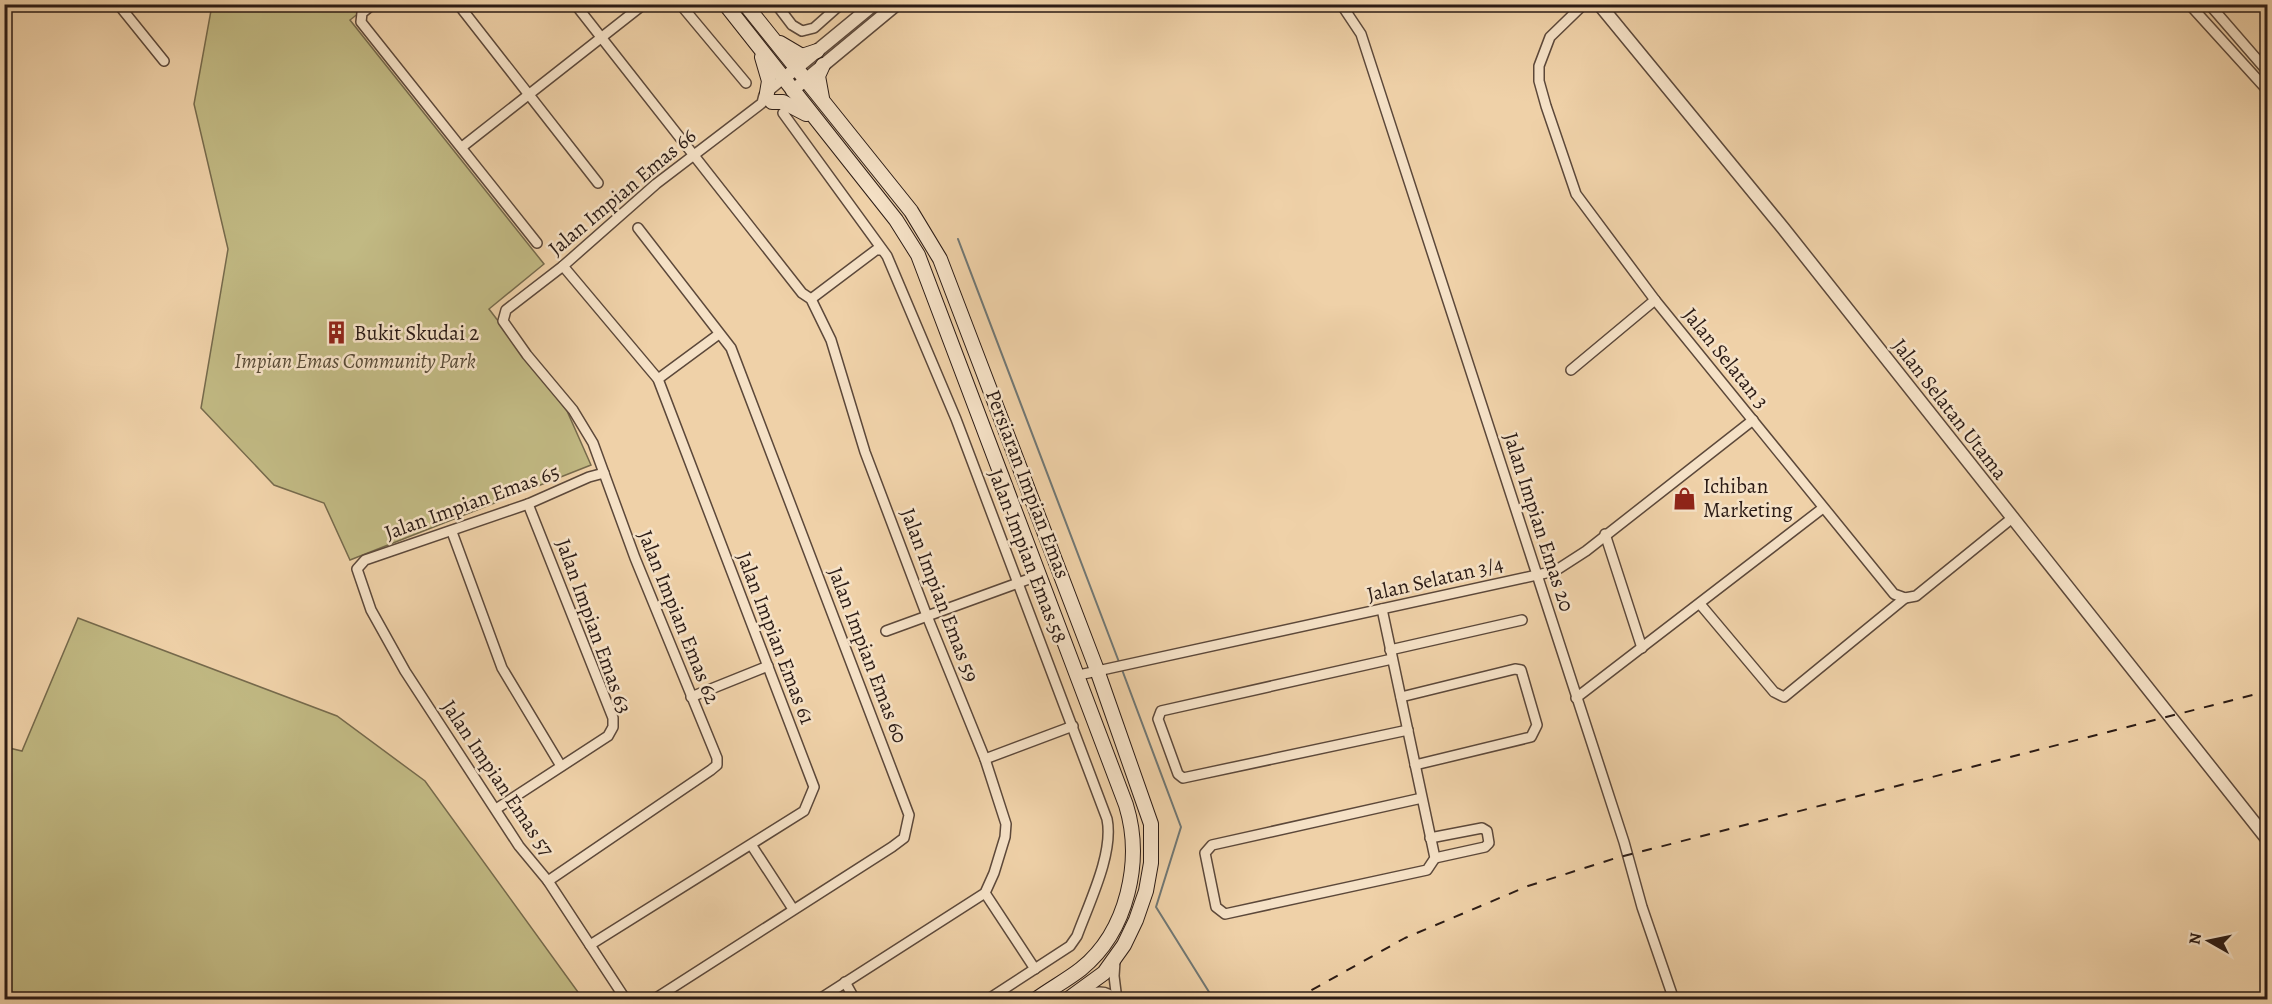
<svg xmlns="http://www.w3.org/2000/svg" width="2272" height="1004" font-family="Alegreya,serif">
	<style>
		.green { fill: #c1b983; stroke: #766a4c; stroke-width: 1.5 }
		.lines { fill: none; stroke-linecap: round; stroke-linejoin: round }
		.stream { stroke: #707774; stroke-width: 2 }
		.minor-casing { stroke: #5c483a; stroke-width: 12 }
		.tertiary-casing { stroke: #5c483a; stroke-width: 15 }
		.secondary-casing { stroke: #2b1b15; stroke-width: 16 }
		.minor { stroke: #f5e1c6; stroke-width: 9 }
		.tertiary { stroke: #f5e1c6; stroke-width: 12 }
		.secondary { stroke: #f5e1c6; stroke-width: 14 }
		.rail { stroke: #2b1b15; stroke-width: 2; stroke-dasharray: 10 10; stroke-linecap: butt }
		.labels { text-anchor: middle; stroke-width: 5; stroke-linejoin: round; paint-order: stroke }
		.street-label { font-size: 21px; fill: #2b1b15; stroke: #f5e1c6 }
		.poi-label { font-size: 21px; fill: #2b1b15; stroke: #f5e1c6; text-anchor: start }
		.park-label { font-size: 21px; font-style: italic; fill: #584a36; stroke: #f5e1c6 }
	</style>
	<rect width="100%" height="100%" fill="#efd1a8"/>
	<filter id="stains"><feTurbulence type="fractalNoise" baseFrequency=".00333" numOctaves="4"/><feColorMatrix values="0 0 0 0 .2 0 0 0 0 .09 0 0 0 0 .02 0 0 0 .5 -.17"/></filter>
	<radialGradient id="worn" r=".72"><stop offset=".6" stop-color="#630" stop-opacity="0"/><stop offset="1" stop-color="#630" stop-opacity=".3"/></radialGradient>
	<g class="green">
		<polygon points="212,5 369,5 350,20 544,264 489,309 567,411 591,465 350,560 324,503 274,485 201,408 228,249 194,104"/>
		<polygon points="78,618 337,716 425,781 583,999 5,999 5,747 22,751"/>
	</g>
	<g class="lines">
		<g class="stream">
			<polyline points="958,239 1119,662"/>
			<polyline points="1121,667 1181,827 1156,907 1214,1000"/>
		</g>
		<defs>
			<g id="minor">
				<polyline points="118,4 164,61"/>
				<polyline points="373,4 362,13 361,22 537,243"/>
				<polyline points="458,4 598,183"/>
				<polyline points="575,4 802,293 811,299 831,340 865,452 927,616 985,759 1006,824 1005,837 994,873 985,893 818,1000"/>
				<polyline points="680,4 746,83"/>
				<polyline points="776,4 792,25 802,31 814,28 841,4"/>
				<polyline points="1341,4 1361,34 1624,842 1642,907 1674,1000"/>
				<polyline points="1584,4 1550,37 1539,66 1539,81 1546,106 1576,194 1655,300 1894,594 1905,598 1916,596 2011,519"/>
				<polyline points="2189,4 2268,91"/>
				<polyline points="2209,4 2268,72"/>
				<path d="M783,113L887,256L956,419L1107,819C1114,853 1089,903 1077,936L1070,946L987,1000"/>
				<polyline points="462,147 644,4"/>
				<polyline points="638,228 731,348 909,815 904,838 892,847 653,1000"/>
				<polyline points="563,266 658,379 814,787 804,811 590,945"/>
				<polyline points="811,299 876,250 882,250"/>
				<polyline points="1571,370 1655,300"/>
				<polyline points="658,379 719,334"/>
				<polyline points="604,473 589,477 528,504 365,560 357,569 371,610 405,671 519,846 548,881 626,1000"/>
				<polyline points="452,532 502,668 561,766"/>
				<polyline points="1605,534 1642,648"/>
				<polyline points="1700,604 1774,692 1784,697 1905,598"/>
				<polyline points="1382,609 1435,858 1427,870 1225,914 1216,907 1205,853 1212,845 1422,798"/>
				<polyline points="886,631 1040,575"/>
				<polyline points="1390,650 1522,620"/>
				<polyline points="1392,659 1161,711 1158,719 1178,774 1183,778 1408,730"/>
				<polyline points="1079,675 1555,571 1586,551 1753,420"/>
				<polyline points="691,697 768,666"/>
				<polyline points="1401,697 1515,669 1521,670 1537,725 1531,737 1415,765"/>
				<polyline points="1576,698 1823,508"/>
				<polyline points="985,759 1073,726"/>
				<polyline points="496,809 608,736 613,727 613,718 528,504"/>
				<polyline points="1430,838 1482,828 1487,831 1489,843 1485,847 1435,858"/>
				<polyline points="752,846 793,909"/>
				<polyline points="548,881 711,770 717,765 717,758 635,558 593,443 573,410 527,355 503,321 506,310 563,266 656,184 762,103 764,95 783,79"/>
				<polyline points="985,893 1035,969"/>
				<polyline points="1115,961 1114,976 1117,1000"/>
				<polyline points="845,982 855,1000"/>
				<path d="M1074,999C1088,995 1104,985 1115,1000"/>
			</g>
			<g id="tertiary">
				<polyline points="1599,4 1783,228 2268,840"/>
				<polyline points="783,79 874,4"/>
				<polyline points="792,91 897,4"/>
			</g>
			<g id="secondary">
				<path d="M725,4L896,220L918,255L1126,805C1143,860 1128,931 1081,969C1067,980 1050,989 1035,1000"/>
				<polyline points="745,4 911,211 940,259 1097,670 1151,824 1151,863 1146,891 1136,920 1124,945 1104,973 1067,1000"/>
				<polyline points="780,43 802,56 817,51"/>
				<polyline points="762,57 769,81 767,93"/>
				<polyline points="822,98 818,76 823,65"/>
				<polyline points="772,102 783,102 806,114"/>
			</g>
		</defs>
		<use href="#minor" class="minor-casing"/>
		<use href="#tertiary" class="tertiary-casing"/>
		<use href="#secondary" class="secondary-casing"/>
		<use href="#minor" class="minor"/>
		<use href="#tertiary" class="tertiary"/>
		<use href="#secondary" class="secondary"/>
		<polyline class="rail" points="1294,1000 1405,938 1528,886 1616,858 2268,691"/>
	</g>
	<defs>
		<symbol id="building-bare" viewBox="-9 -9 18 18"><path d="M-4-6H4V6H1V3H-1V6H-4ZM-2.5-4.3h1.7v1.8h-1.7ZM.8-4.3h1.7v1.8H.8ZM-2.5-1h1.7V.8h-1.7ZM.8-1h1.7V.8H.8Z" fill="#8f2418" stroke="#f5e1c6" stroke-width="2.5" paint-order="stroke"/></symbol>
		<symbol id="shop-bare" viewBox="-9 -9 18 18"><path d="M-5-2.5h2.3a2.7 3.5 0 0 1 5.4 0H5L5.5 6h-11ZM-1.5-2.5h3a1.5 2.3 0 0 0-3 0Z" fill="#8f2418" stroke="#f5e1c6" stroke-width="2.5" paint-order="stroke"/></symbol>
	</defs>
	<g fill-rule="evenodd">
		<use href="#building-bare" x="320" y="316" width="33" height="33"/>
		<use href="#shop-bare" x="1668" y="482" width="33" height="33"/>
	</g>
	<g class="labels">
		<g class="street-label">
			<text transform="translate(622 192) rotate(-40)" y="7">Jalan Impian Emas 66</text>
			<text transform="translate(1726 358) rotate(51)" y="7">Jalan Selatan 3</text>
			<text transform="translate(1950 409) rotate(52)" y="7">Jalan Selatan Utama</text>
			<text transform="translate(1028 484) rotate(69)" y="7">Persiaran Impian Emas</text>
			<text transform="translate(472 502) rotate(-20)" y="7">Jalan Impian Emas 65</text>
			<text transform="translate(1539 522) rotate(72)" y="7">Jalan Impian Emas 20</text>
			<text transform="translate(1028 556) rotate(69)" y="7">Jalan Impian Emas 58</text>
			<text transform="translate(1435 579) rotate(-13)" y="7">Jalan Selatan 3/4</text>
			<text transform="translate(940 595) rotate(69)" y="7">Jalan Impian Emas 59</text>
			<text transform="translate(679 617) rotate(68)" y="7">Jalan Impian Emas 62</text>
			<text transform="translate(594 626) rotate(70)" y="7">Jalan Impian Emas 63</text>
			<text transform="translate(776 638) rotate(69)" y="7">Jalan Impian Emas 61</text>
			<text transform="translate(868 655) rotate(69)" y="7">Jalan Impian Emas 60</text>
			<text transform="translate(498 778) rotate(56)" y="7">Jalan Impian Emas 57</text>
		</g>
		<g class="poi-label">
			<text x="354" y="340">Bukit Skudai 2</text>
			<text x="1703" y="493">Ichiban<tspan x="1703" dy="24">Marketing</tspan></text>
		</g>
		<g class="park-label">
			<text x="355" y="368">Impian Emas Community Park</text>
		</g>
	</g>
	<rect width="2272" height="1004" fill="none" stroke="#efd1a8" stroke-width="24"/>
	<rect x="6" y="6" width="2260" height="992" fill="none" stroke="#2b1b15" stroke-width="3"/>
	<rect x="12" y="12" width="2248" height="980" fill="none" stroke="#2b1b15" stroke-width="1.5"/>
	<g transform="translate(2209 941) rotate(279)" stroke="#f5e1c6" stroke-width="4.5" paint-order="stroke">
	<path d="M0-4.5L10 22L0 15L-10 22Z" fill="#2b1b15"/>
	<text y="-9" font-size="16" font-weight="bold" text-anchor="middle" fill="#2b1b15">N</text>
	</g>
	<rect width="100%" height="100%" filter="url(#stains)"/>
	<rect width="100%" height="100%" fill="url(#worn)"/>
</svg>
